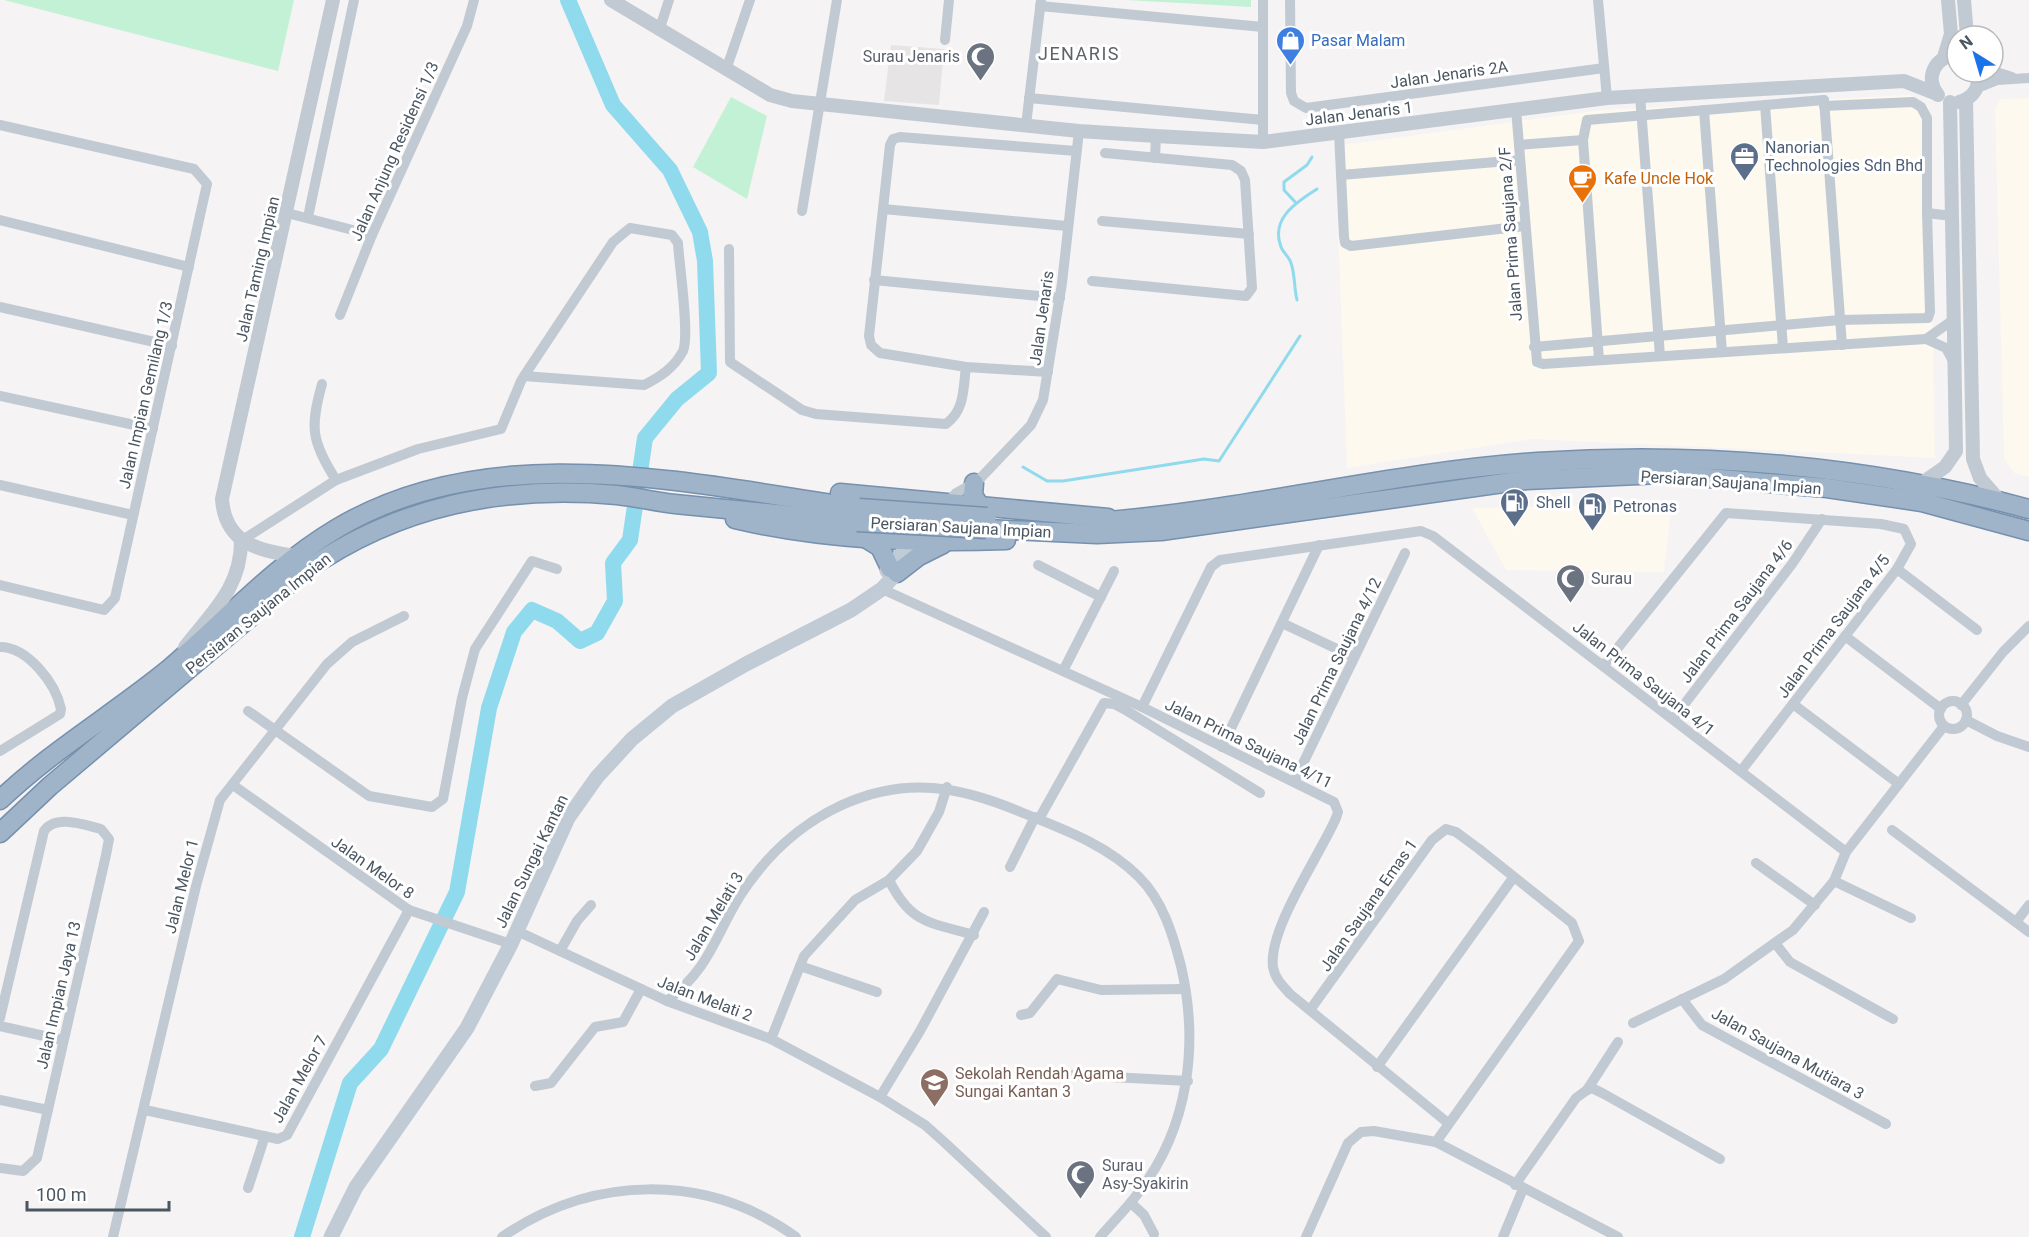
<svg xmlns="http://www.w3.org/2000/svg" width="2029" height="1237" font-family="Roboto,sans-serif">
	<style>
		.commercial { fill: #fdf9ef }
		.education { fill: #e6e4e5 }
		.green { fill: #c3f1d5 }
		.lines { fill: none; stroke-linecap: round; stroke-linejoin: round }
		.stream { stroke: #90daee; stroke-width: 3 }
		.river { stroke: #90daee; stroke-width: 16 }
		.trunk-casing { stroke: #7690ad; stroke-width: 21 }
		.minor { stroke: #c1cad2; stroke-width: 10 }
		.tertiary { stroke: #c1cad2; stroke-width: 14 }
		.secondary { stroke: #c1cbd6; stroke-width: 15 }
		.trunk { stroke: #9fb4c9; stroke-width: 18 }
		.trunk-bridge-casing { stroke: #7690ad; stroke-width: 21; stroke-linecap: butt }
		.trunk-bridge { stroke: #9fb4c9; stroke-width: 18 }
		.labels { text-anchor: middle; stroke-width: 6; stroke-linejoin: round; paint-order: stroke }
		.shop-label { font-size: 16px; fill: #366cbe; stroke: #fff; text-anchor: start }
		.worship-label { font-size: 16px; fill: #5b616d; stroke: #fff; text-anchor: start }
		.street-label { font-size: 16px; fill: #4a5661; stroke: #fff }
		.service-label { font-size: 16px; fill: #4e5e75; stroke: #fff; text-anchor: start }
		.food-label { font-size: 16px; fill: #c56008; stroke: #fff; text-anchor: start }
		.education-label { font-size: 16px; fill: #785e54; stroke: #fff; text-anchor: start }
		.neighbourhood-label { font-size: 18px; letter-spacing: 1.5px; fill: #5f6368; stroke: #fff }
	</style>
	<rect width="100%" height="100%" fill="#f5f3f3"/>
	<g class="commercial">
		<polygon points="1910,95 1929,107 1935,458 1533,439 1347,468 1335,146 1601,110"/>
		<polygon points="2029,98 2029,477 2014,473 2004,458 1995,110 2000,99"/>
		<polygon points="1672,504 1664,572 1506,570 1472,508"/>
	</g>
	<polygon class="education" points="891,45 944,49 939,105 884,101"/>
	<g class="green">
		<polygon points="4,0 294,0 278,71"/>
		<polygon points="1127,0 1251,0 1251,7"/>
		<polygon points="731,97 767,116 747,199 693,167"/>
	</g>
	<g class="lines">
		<g class="stream">
			<polyline points="1296,203 1284,190 1284,182 1307,165 1312,157"/>
			<path d="M1297,300C1294,288 1295,274 1291,263C1289,256 1283,253 1281,247C1270,218 1297,202 1317,189"/>
			<polyline points="1023,467 1047,481 1063,481 1204,459 1219,461 1300,336"/>
		</g>
		<polyline class="river" points="302,1237 350,1083 381,1049 457,892 489,708 514,632 532,610 557,621 580,641 597,633 615,601 613,563 630,540 645,438 677,399 709,373 705,261 700,232 670,170 613,105 568,0"/>
		<defs>
			<g id="trunk">
				<polyline points="974,483 973,495 979,505"/>
				<polyline points="840,493 1108,518"/>
				<path d="M735,519C823,540 916,543 1006,540"/>
				<path d="M1096,522C1244,511 1389,472 1537,462C1701,451 1870,466 2029,509"/>
				<polyline points="986,529 1097,534 1161,531 1526,480 1661,474 1827,488 1922,502 2029,531"/>
				<polyline points="867,539 880,547 890,568"/>
				<polyline points="897,573 919,556 943,544"/>
				<path d="M0,800C51,751 114,714 169,669C224,622 274,566 336,529C492,435 691,484 859,508"/>
				<path d="M0,833L50,786L305,571C399,505 503,485 617,495C636,497 656,502 675,504C736,510 797,516 857,522"/>
			</g>
		</defs>
		<use href="#trunk" class="trunk-casing"/>
		<g class="minor">
			<polyline points="1263,0 1263,142"/>
			<polyline points="1290,0 1291,93 1294,101 1306,108 1604,68"/>
			<polyline points="1598,0 1607,98"/>
			<polyline points="1040,6 1263,27"/>
			<polyline points="659,31 669,0"/>
			<polyline points="945,40 949,0"/>
			<polyline points="726,70 750,0"/>
			<polyline points="1993,71 2012,77"/>
			<polyline points="1977,88 1997,80 2029,78"/>
			<polyline points="1640,95 1660,356"/>
			<polyline points="1029,98 1263,120"/>
			<polyline points="1824,100 1842,345"/>
			<polyline points="1765,105 1783,348"/>
			<polyline points="1516,109 1537,362 1543,364 1926,339 1953,320"/>
			<polyline points="1704,110 1722,352"/>
			<polyline points="0,125 194,169 207,184 115,598 104,610 0,585"/>
			<polyline points="1026,125 1041,0"/>
			<polyline points="1339,133 1344,237 1345,243 1351,246 1525,226"/>
			<polyline points="1519,145 1583,140"/>
			<polyline points="1155,158 1156,136"/>
			<polyline points="1341,175 1520,160"/>
			<polyline points="883,209 1067,226"/>
			<polyline points="802,211 837,0"/>
			<polyline points="287,213 372,235"/>
			<polyline points="1927,213 1952,216"/>
			<polyline points="308,217 354,0"/>
			<polyline points="0,220 189,267"/>
			<polyline points="1102,221 1249,234"/>
			<path d="M729,249L730,362L802,410L816,414L946,424C965,410 963,389 966,367"/>
			<polyline points="874,280 1060,298"/>
			<polyline points="1092,281 1246,296 1252,288 1245,180 1241,171 1232,165 1105,153"/>
			<polyline points="0,307 172,346"/>
			<polyline points="340,315 372,235 467,26 474,0"/>
			<polyline points="1926,339 1946,348 1954,363"/>
			<polyline points="1534,347 1840,320 1928,318 1930,312 1927,213 1927,118 1921,107 1913,102 1824,106"/>
			<polyline points="1599,360 1583,140 1587,120 1824,100"/>
			<polyline points="1048,372 966,367 880,353 871,345 869,336 890,145 893,139 900,137 1076,151"/>
			<path d="M322,384C310,427 311,441 336,480"/>
			<polyline points="0,396 153,429"/>
			<polyline points="0,485 133,515"/>
			<polyline points="971,488 1031,425 1043,400 1062,283 1079,131"/>
			<polyline points="947,503 956,493 974,483"/>
			<path d="M241,541L336,480L418,449L501,429L521,381L524,376L613,242L630,228L672,235L678,243C679,264 690,335 683,351C674,368 660,377 644,385L524,376"/>
			<polyline points="1038,565 1101,597"/>
			<polyline points="1897,569 1977,630"/>
			<path d="M882,589L1142,707L1334,802L1338,812L1336,818C1320,855 1268,929 1273,967C1275,979 1283,986 1290,994L1448,1123"/>
			<polyline points="1282,623 1354,657"/>
			<polyline points="1845,636 1941,709"/>
			<path d="M0,647C28,647 56,684 61,709L60,714L0,751"/>
			<polyline points="1604,665 1726,513 1881,524 1904,529 1911,544 1897,569 1741,771"/>
			<polyline points="1063,671 1114,571"/>
			<circle cx="1953" cy="715" r="14"/>
			<polyline points="1793,704 1899,784"/>
			<polyline points="1961,705 2003,652 2029,626"/>
			<polyline points="1142,707 1211,567 1220,560 1421,531 1433,536 1846,852"/>
			<polyline points="248,711 369,796 432,807 443,799 462,698 475,649 532,561 557,569"/>
			<polyline points="1673,719 1792,564 1822,519"/>
			<polyline points="1966,720 1997,736 2029,747"/>
			<polyline points="1222,747 1319,545"/>
			<polyline points="1294,782 1405,553"/>
			<polyline points="233,785 409,910 511,944"/>
			<polyline points="1039,819 1104,703 1114,704 1124,709 1260,793"/>
			<polyline points="1892,830 2029,932"/>
			<polyline points="1756,863 1815,905"/>
			<polyline points="1010,867 1035,817"/>
			<path d="M889,880C911,924 929,922 974,935"/>
			<polyline points="1834,881 1911,918"/>
			<polyline points="2016,922 2029,905"/>
			<polyline points="517,931 667,1001 771,1039 880,1097 925,1125 943,1141 1046,1237"/>
			<polyline points="1775,943 1790,962 1893,1019"/>
			<polyline points="560,951 577,921 591,905"/>
			<polyline points="800,966 877,992"/>
			<polyline points="1682,999 1702,1025 1886,1124"/>
			<path d="M667,1001C711,966 713,940 740,896C765,857 800,824 842,805C906,776 960,786 1023,813C1065,830 1107,845 1139,877C1163,901 1173,935 1181,966C1199,1044 1189,1127 1139,1192C1127,1208 1113,1222 1100,1237"/>
			<polyline points="1310,1010 1432,840 1446,829 1456,832 1479,849 1572,923 1579,941 1436,1142"/>
			<polyline points="1021,1015 1030,1013 1057,979 1101,990 1185,989"/>
			<path d="M0,1018L44,831C56,814 84,825 101,829L109,839L106,855L37,1158L23,1171L0,1168"/>
			<polyline points="1633,1023 1724,979 1793,930 1834,881 1846,852 1944,726"/>
			<polyline points="0,1026 62,1040"/>
			<polyline points="771,1039 804,956 855,900 889,880 917,851 939,812 947,787"/>
			<polyline points="1377,1067 1513,878"/>
			<polyline points="1073,1075 1188,1081"/>
			<polyline points="535,1086 551,1083 595,1027 623,1022 641,989"/>
			<polyline points="1587,1090 1592,1088 1604,1094 1720,1159"/>
			<polyline points="880,1097 920,1031 984,912"/>
			<polyline points="0,1100 48,1110"/>
			<polyline points="145,1110 278,1139 287,1135 409,910"/>
			<polyline points="1515,1185 1576,1098 1587,1090 1618,1042"/>
			<polyline points="248,1188 265,1136"/>
			<polyline points="1131,1203 1144,1215 1154,1234"/>
			<polyline points="113,1237 196,886 220,800 327,664 352,642 404,616"/>
			<path d="M502,1237C592,1175 706,1172 796,1237"/>
			<polyline points="1306,1237 1348,1143 1361,1132 1374,1131 1436,1142 1618,1237"/>
			<polyline points="1503,1237 1523,1189"/>
		</g>
		<g class="tertiary">
			<polyline points="611,0 770,95 792,101 1079,131 1156,136 1263,142 1607,98 1904,81 1937,94"/>
			<polyline points="1964,0 1967,36"/>
			<polyline points="1944,57 1951,34 1948,0"/>
			<path d="M1938,95C1924,78 1935,56 1957,55"/>
			<polyline points="1966,100 1973,459 1980,478 2000,501"/>
			<path d="M1959,102C1974,98 1980,87 1978,72"/>
			<polyline points="1922,483 1945,467 1956,451 1950,102"/>
			<path d="M295,556C258,551 225,543 222,499L333,0"/>
			<path d="M185,647C212,612 241,588 241,541"/>
		</g>
		<g class="secondary">
			<polyline points="887,571 918,535"/>
			<polyline points="331,1237 356,1187 467,1028 511,944 568,818 597,777 632,739 672,706 746,664 851,610 882,589 903,566"/>
		</g>
		<use href="#trunk" class="trunk"/>
		<defs>
			<g id="trunk-bridge">
				<polyline points="859,508 987,517"/>
				<polyline points="857,522 986,529"/>
			</g>
		</defs>
		<use href="#trunk-bridge" class="trunk-bridge-casing"/>
		<use href="#trunk-bridge" class="trunk-bridge"/>
	</g>
	<defs>
		<symbol id="shop-pin" viewBox="-11 -11 22 30"><path d="M0 17L-7.5 6A9.5 9.5 0 1 1 7.5 6Z" fill="#3f7fe0" stroke="#fff"/><path d="M-5-2.5h2.3a2.7 3.5 0 0 1 5.4 0H5L5.5 6h-11ZM-1.5-2.5h3a1.5 2.3 0 0 0-3 0Z" fill="#fff"/></symbol>
		<symbol id="mosque-pin" viewBox="-11 -11 22 30"><path d="M0 17L-7.5 6A9.5 9.5 0 1 1 7.5 6Z" fill="#6b7280" stroke="#fff"/><path d="M3.5-4.9A6 6 0 1 0 3.5 4.9A5 5 0 1 1 3.5-4.9Z" fill="#fff"/></symbol>
		<symbol id="office-pin" viewBox="-11 -11 22 30"><path d="M0 17L-7.5 6A9.5 9.5 0 1 1 7.5 6Z" fill="#5c6f8a" stroke="#fff"/><path d="M-6-3h4V-5.5h4V-3h4V5H-6ZM-1-4.5V-3h2v-1.5ZM-6 0V1H6V0Z" fill="#fff"/></symbol>
		<symbol id="cafe-pin" viewBox="-11 -11 22 30"><path d="M0 17L-7.5 6A9.5 9.5 0 1 1 7.5 6Z" fill="#e8710a" stroke="#fff"/><path d="M-5.5-4.5H6V0H3Q3 3.5 0 3.5H-2.5Q-5.5 3.5-5.5 0ZM3-3.2v2h1.7v-2ZM-6 4.5H4V6H-6Z" fill="#fff"/></symbol>
		<symbol id="fuel-pin" viewBox="-11 -11 22 30"><path d="M0 17L-7.5 6A9.5 9.5 0 1 1 7.5 6Z" fill="#5c6f8a" stroke="#fff"/><path d="M-5.5-6h7V0h2V4h1.3V-2.5L3-4.5l.8-.8L6-3V5H2.5V1h-1V6h-7ZM-4.2-4.7v3.2H.2V-4.7Z" fill="#fff"/></symbol>
		<symbol id="school-pin" viewBox="-11 -11 22 30"><path d="M0 17L-7.5 6A9.5 9.5 0 1 1 7.5 6Z" fill="#8d6e63" stroke="#fff"/><path d="M0-5L7-2L0 1L-7-2ZM-4 1L0 2.5L4 1V4Q0 6-4 4Z" fill="#fff"/></symbol>
	</defs>
	<g fill-rule="evenodd">
		<use href="#shop-pin" x="1274" y="24" width="33" height="45"/>
		<use href="#mosque-pin" x="964" y="40" width="33" height="45"/>
		<use href="#office-pin" x="1728" y="140" width="33" height="45"/>
		<use href="#cafe-pin" x="1566" y="162" width="33" height="45"/>
		<use href="#fuel-pin" x="1498" y="486" width="33" height="45"/>
		<use href="#fuel-pin" x="1576" y="490" width="33" height="45"/>
		<use href="#mosque-pin" x="1554" y="562" width="33" height="45"/>
		<use href="#school-pin" x="918" y="1066" width="33" height="45"/>
		<use href="#mosque-pin" x="1064" y="1158" width="33" height="45"/>
	</g>
	<g class="labels">
		<g class="shop-label">
			<text x="1311" y="46">Pasar Malam</text>
		</g>
		<g class="worship-label">
			<text x="960" y="62" text-anchor="end">Surau Jenaris</text>
			<text x="1591" y="584">Surau</text>
			<text x="1102" y="1171">Surau<tspan x="1102" dy="18">Asy-Syakirin</tspan></text>
		</g>
		<g class="street-label">
			<text transform="translate(1449 74) rotate(-8)" y="6">Jalan Jenaris 2A</text>
			<text transform="translate(1359 113) rotate(-7)" y="6">Jalan Jenaris 1</text>
			<text transform="translate(394 151) rotate(-66)" y="6">Jalan Anjung Residensi 1/3</text>
			<text transform="translate(1510 234) rotate(-94)" y="6">Jalan Prima Saujana 2/F</text>
			<text transform="translate(257 269) rotate(-77)" y="6">Jalan Taming Impian</text>
			<text transform="translate(1041 318) rotate(-82)" y="6">Jalan Jenaris</text>
			<text transform="translate(145 395) rotate(-77)" y="6">Jalan Impian Gemilang 1/3</text>
			<text transform="translate(1731 482) rotate(4)" y="6">Persiaran Saujana Impian</text>
			<text transform="translate(961 527) rotate(3)" y="6">Persiaran Saujana Impian</text>
			<text transform="translate(1736 611) rotate(-53)" y="6">Jalan Prima Saujana 4/6</text>
			<text transform="translate(258 613) rotate(-39)" y="6">Persiaran Saujana Impian</text>
			<text transform="translate(1833 626) rotate(-53)" y="6">Jalan Prima Saujana 4/5</text>
			<text transform="translate(1336 661) rotate(-64)" y="6">Jalan Prima Saujana 4/12</text>
			<text transform="translate(1644 678) rotate(38)" y="6">Jalan Prima Saujana 4/1</text>
			<text transform="translate(1249 743) rotate(26)" y="6">Jalan Prima Saujana 4/11</text>
			<text transform="translate(531 861) rotate(-64)" y="6">Jalan Sungai Kantan</text>
			<text transform="translate(373 867) rotate(35)" y="6">Jalan Melor 8</text>
			<text transform="translate(181 886) rotate(-76)" y="6">Jalan Melor 1</text>
			<text transform="translate(1368 905) rotate(-55)" y="6">Jalan Saujana Emas 1</text>
			<text transform="translate(713 916) rotate(-59)" y="6">Jalan Melati 3</text>
			<text transform="translate(58 995) rotate(-77)" y="6">Jalan Impian Jaya 13</text>
			<text transform="translate(705 998) rotate(21)" y="6">Jalan Melati 2</text>
			<text transform="translate(1788 1053) rotate(29)" y="6">Jalan Saujana Mutiara 3</text>
			<text transform="translate(299 1079) rotate(-61)" y="6">Jalan Melor 7</text>
		</g>
		<g class="service-label">
			<text x="1765" y="153">Nanorian<tspan x="1765" dy="18">Technologies Sdn Bhd</tspan></text>
			<text x="1536" y="508">Shell</text>
			<text x="1613" y="512">Petronas</text>
		</g>
		<g class="food-label">
			<text x="1604" y="184">Kafe Uncle Hok</text>
		</g>
		<g class="education-label">
			<text x="955" y="1079">Sekolah Rendah Agama<tspan x="955" dy="18">Sungai Kantan 3</tspan></text>
		</g>
		<g class="neighbourhood-label">
			<text x="1079" y="60">JENARIS</text>
		</g>
	</g>
	<g transform="translate(1975 54) rotate(323)"><circle r="28" fill="#ffffff" stroke="#b7bbc0" stroke-width="1.5"/>
	<path d="M0-4.5L10 22L0 15L-10 22Z" fill="#1a73e8"/>
	<text y="-9" font-size="16" font-weight="bold" text-anchor="middle" fill="#4a5661">N</text>
	</g>
	<path d="M27 1201v9h142v-9" fill="none" stroke="#4a5661" stroke-width="3"/>
	<text x="36" y="1201" font-size="18" fill="#4a5661" stroke="#ffffff" stroke-width="4.5" paint-order="stroke">100 m</text>
</svg>
